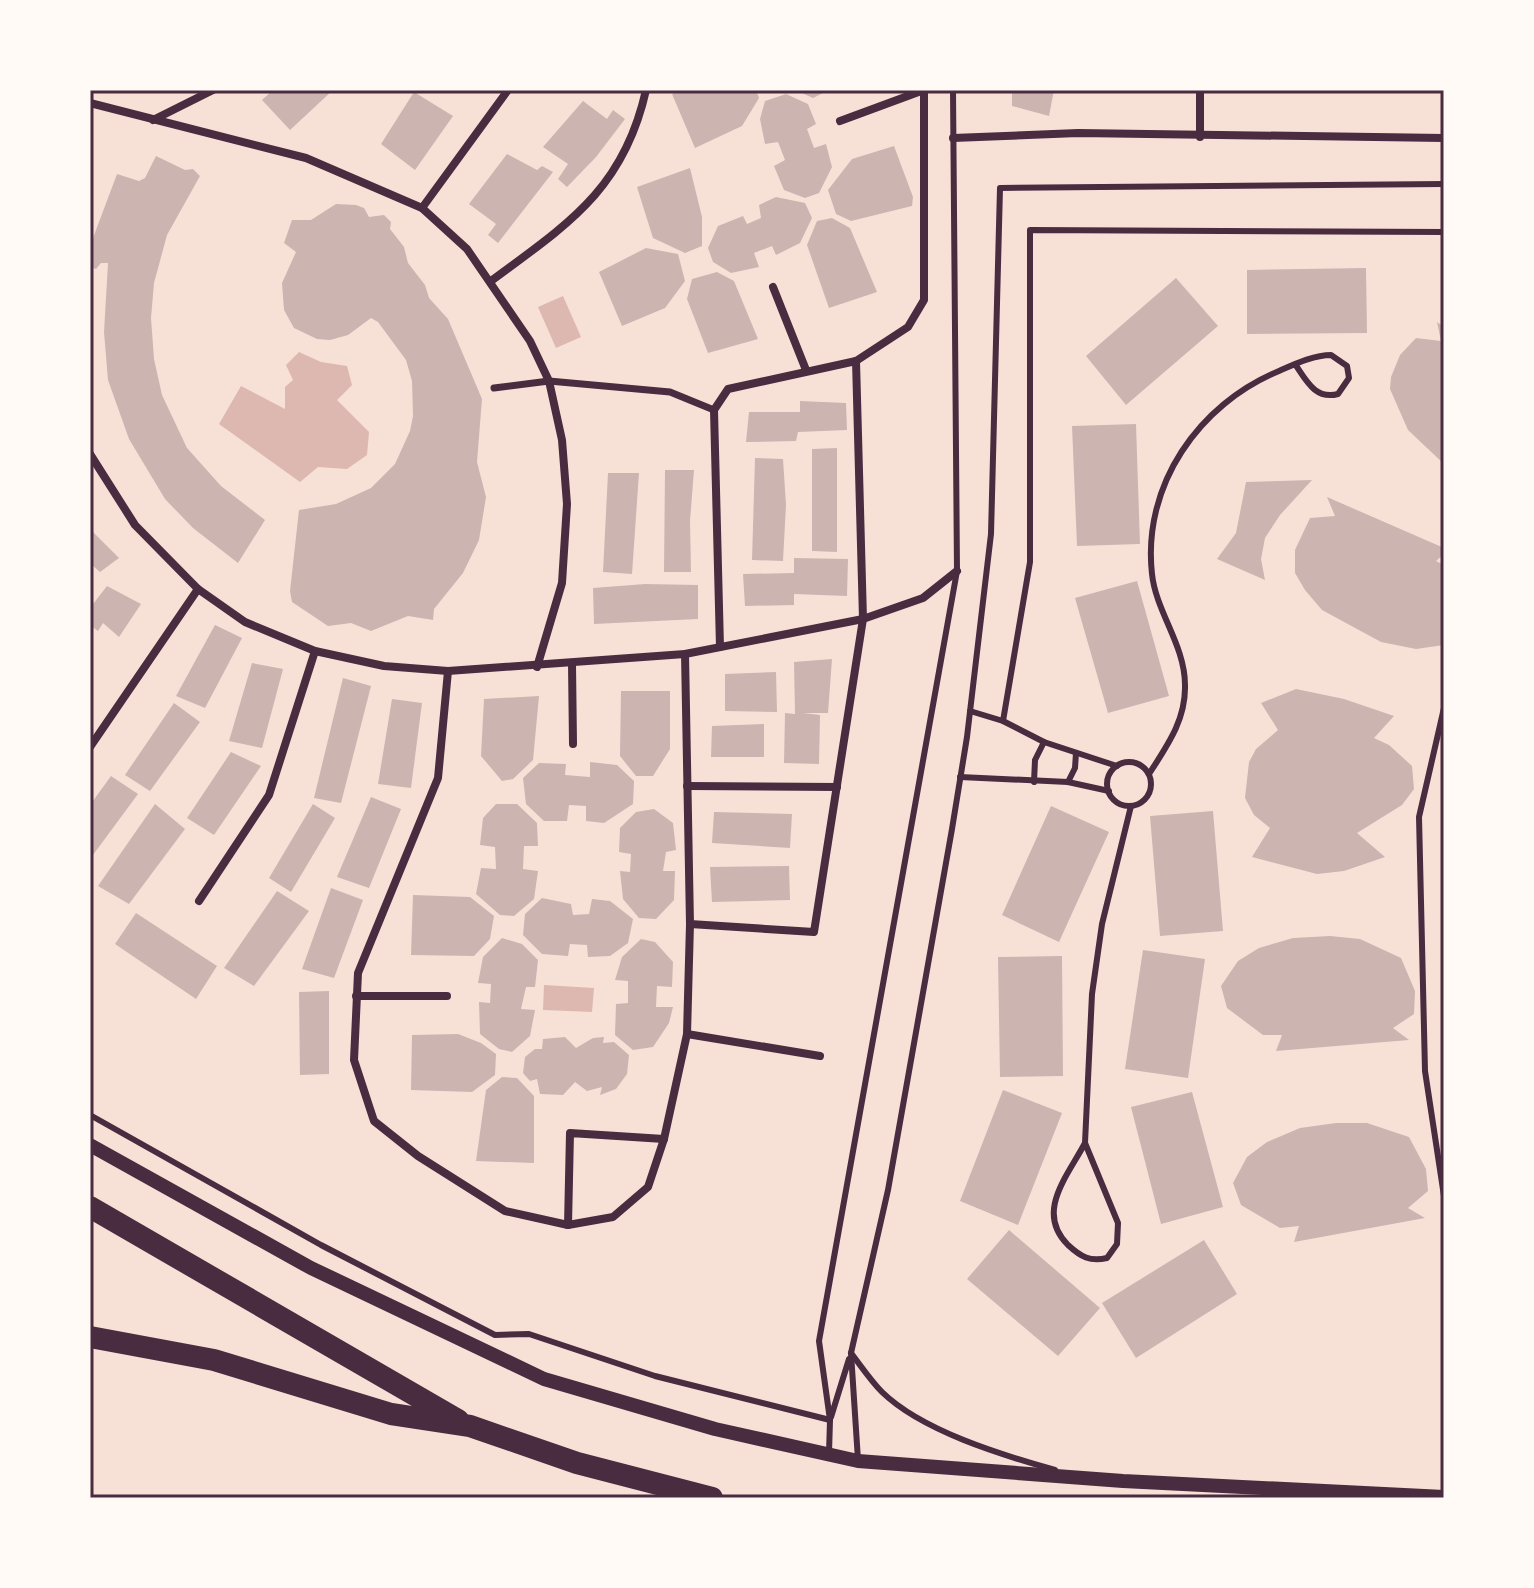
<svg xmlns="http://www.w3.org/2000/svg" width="1534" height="1588" font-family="Mulish,sans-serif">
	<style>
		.water { fill: #dcb8b0 }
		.building { fill: #ccb4b1 }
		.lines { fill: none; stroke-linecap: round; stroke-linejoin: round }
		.service { stroke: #4a2c40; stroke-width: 6 }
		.pedestrian { stroke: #4a2c40; stroke-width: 7 }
		.minor { stroke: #4a2c40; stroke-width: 8 }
		.tertiary { stroke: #4a2c40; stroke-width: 14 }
		.motorway { stroke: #4a2c40; stroke-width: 22 }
		.neatline { fill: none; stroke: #4a2c40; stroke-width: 3 }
	</style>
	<rect width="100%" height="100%" fill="#f7e1d7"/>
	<g class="water">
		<polygon points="563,296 581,337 556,348 538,307"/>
		<polygon points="299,352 321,362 347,366 352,385 337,400 369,432 367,455 347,469 318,467 300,482 219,424 241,386 285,409 285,387 293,380 286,365"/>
		<polygon points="544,985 594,988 592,1012 543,1010"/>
	</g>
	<g class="building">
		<polygon points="273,90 333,90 290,130 262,100"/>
		<polygon points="682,90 756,90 759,98 742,126 695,148 672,94"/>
		<polygon points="795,90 829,90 813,98"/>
		<polygon points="1012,90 1054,90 1049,116 1012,106"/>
		<polygon points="414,92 453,116 415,170 381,144"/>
		<polygon points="786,94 808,104 816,124 807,129 814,148 826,144 832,167 819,193 805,198 784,190 774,166 785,160 778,142 765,144 760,119 765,101"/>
		<polygon points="583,101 607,119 613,110 625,119 596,157 567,187 558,179 568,164 543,147"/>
		<polygon points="894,146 913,197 912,206 851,221 836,214 828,190 852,159"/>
		<polygon points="507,154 537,170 542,166 553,172 498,243 488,235 496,224 469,204"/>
		<polygon points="156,156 185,170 193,169 200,176 167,235 154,283 151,318 154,359 162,395 187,448 221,486 265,520 238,563 193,528 165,499 129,439 108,380 104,332 108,263 101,263 96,269 90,267 90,246 117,174 139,181 145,178"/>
		<polygon points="690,168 702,217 702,246 685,253 653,238 637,187"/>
		<polygon points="776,197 805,203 812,218 800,243 776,255 772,246 754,253 759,267 731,273 713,262 708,248 718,226 743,216 747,224 761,218 759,205"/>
		<polygon points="336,204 356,205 364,208 369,217 384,215 391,222 390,229 404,247 408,263 425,285 429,298 448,319 482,399 477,462 486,497 479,540 463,573 434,609 433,620 408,616 371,631 351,623 328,626 292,602 290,591 299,510 336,504 371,488 395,464 410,431 413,416 412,381 406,360 378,322 371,318 348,335 330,340 317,339 294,328 284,310 282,283 296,252 284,243 292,220 311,220"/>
		<polygon points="832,218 850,228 877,292 829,308 807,245 817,221"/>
		<polygon points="646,248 678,254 685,281 665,308 622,326 599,272"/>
		<polygon points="1366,268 1367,333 1247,334 1247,270"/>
		<polygon points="717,272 734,281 758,339 708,353 687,299 692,279"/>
		<polygon points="1176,278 1218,326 1126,405 1086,356"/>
		<polygon points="1437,322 1444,327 1444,464 1408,430 1390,389 1391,377 1400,355 1416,338 1441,341"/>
		<polygon points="800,401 846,403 847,430 798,432 796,441 746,442 749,412 800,412"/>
		<polygon points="1136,424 1140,544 1077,546 1072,426"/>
		<polygon points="837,448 837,552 812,551 812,449"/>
		<polygon points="755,458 783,459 786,505 783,561 752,560"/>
		<polygon points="665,470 694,470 690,521 691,572 664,572"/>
		<polygon points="608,473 639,473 632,574 603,572"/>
		<polygon points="1312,480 1280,515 1265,538 1261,559 1265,580 1217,559 1236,533 1246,482"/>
		<polygon points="1327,497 1444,548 1444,554 1436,561 1444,565 1444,645 1416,649 1381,642 1322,610 1305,590 1295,573 1295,550 1310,518 1335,516"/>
		<polygon points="92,531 119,558 100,572 92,565 90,568"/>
		<polygon points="794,558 848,559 847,596 794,594 794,605 745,606 743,574 794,573"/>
		<polygon points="1137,581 1169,696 1108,713 1075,598"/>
		<polygon points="645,584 698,585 698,619 594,624 593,588"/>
		<polygon points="107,586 141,604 119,637 103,623 98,631 90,625 90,608"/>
		<polygon points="215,625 242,638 205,708 176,696"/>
		<polygon points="832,659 828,713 803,713 820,715 819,764 784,763 785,713 795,714 794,662"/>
		<polygon points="252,663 283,669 262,748 229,741"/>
		<polygon points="776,672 777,712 725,711 725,674"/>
		<polygon points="343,678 371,686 341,803 314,798"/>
		<polygon points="1296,689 1344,699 1394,716 1374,738 1389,745 1412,766 1414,789 1402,805 1357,833 1385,857 1344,871 1317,874 1252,857 1270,828 1254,815 1245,798 1249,762 1256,749 1278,730 1261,703"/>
		<polygon points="621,691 670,691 670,749 653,776 636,776 620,756"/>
		<polygon points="539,696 533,760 513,779 502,781 481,756 484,699"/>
		<polygon points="392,699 422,703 411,788 378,784"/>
		<polygon points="174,703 200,722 150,791 125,775"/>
		<polygon points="764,724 764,757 711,757 712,726"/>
		<polygon points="231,752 261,766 214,835 187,818"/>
		<polygon points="590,762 617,765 634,781 633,804 604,823 586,821 586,806 569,805 567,821 544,821 526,804 523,778 539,763 566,764 565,775 590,777"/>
		<polygon points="111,776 138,794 90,859 90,805"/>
		<polygon points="371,797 401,809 369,888 337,877"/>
		<polygon points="155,804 185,829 129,904 98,886"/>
		<polygon points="313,804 335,818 291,892 269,878"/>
		<polygon points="496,804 517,804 537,823 538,846 524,846 523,869 538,871 534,899 514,916 500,915 476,894 481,868 496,869 495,847 480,845 483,818"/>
		<polygon points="1051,806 1109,832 1059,942 1002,915"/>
		<polygon points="654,809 673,823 676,850 666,852 663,871 675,871 674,900 656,919 639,918 623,899 620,871 630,872 631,854 619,852 620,828 636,812"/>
		<polygon points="1213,811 1223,931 1160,936 1150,816"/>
		<polygon points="714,812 792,814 790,848 712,843"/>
		<polygon points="789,866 790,900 712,902 710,867"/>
		<polygon points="331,888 363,900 334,978 302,969"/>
		<polygon points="277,891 309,911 254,986 224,968"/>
		<polygon points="413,895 470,897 494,916 490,939 474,956 411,955"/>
		<polygon points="542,898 571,904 573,915 589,914 592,899 610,901 633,919 628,943 610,956 588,957 587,945 570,944 568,956 542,954 523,935 525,914"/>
		<polygon points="136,913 217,966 196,999 115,944"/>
		<polygon points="1330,936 1360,939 1401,958 1415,991 1414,1014 1393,1028 1409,1040 1276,1051 1282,1035 1263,1035 1227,1008 1221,986 1238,961 1259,948 1293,938"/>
		<polygon points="502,938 522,944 538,960 535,987 526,987 521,1009 535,1010 530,1036 512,1052 499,1049 480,1034 479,1002 490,1003 491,984 478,983 483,957"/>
		<polygon points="641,939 655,942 673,962 672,987 657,986 656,1007 673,1007 669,1023 653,1047 633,1050 615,1035 616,1004 628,1003 628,981 615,980 622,957"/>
		<polygon points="1143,950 1205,959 1188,1078 1125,1069"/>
		<polygon points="1062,956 1063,1076 1000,1077 998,957"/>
		<polygon points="329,991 329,1074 300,1075 299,992"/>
		<polygon points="458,1034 481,1043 496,1054 495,1075 472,1092 411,1090 412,1035"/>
		<polygon points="565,1037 576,1048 593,1038 604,1037 603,1043 614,1042 629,1055 627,1074 616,1089 600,1095 602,1087 587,1091 575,1082 563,1095 540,1094 537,1079 530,1081 523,1073 525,1057 535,1049 542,1049 543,1039"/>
		<polygon points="502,1077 517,1078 534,1096 534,1163 476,1161 486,1090"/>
		<polygon points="1003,1090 1062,1113 1018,1225 960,1201"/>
		<polygon points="1192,1092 1223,1207 1161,1224 1131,1107"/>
		<polygon points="1336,1123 1367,1123 1409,1137 1426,1169 1428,1191 1408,1208 1425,1218 1294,1242 1299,1226 1280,1228 1241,1205 1233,1183 1247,1157 1267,1142 1300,1128"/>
		<polygon points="1009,1230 1100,1308 1058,1356 967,1279"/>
		<polygon points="1204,1240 1237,1294 1136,1358 1102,1303"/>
	</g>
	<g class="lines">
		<g class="service">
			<polyline points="1444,708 1419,817 1425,1071 1444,1196"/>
			<polyline points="970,711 1003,721 1044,742 1117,766"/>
			<polyline points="1003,721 1030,562 1030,230 1444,232"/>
			<circle cx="1129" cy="784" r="22"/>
			<path d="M1149,774C1167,746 1186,720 1185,685C1185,645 1156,612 1152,574C1142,485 1199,404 1279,371C1295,364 1314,355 1331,355L1347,366L1349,378L1338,394C1315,400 1306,380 1295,364"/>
			<polyline points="960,777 1068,782 1109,791"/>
			<polyline points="1034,782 1035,760 1044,742"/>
			<polyline points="1068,782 1075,768 1076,753"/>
			<polyline points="90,1115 321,1245 495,1335 529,1334 655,1376 830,1420"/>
			<path d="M1085,1143C1067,1177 1035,1212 1068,1245C1081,1257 1090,1262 1107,1258L1117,1244L1118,1223L1085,1143L1092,994L1102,924L1131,806"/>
			<path d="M851,1353C861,1366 871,1381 882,1392C922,1431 1002,1455 1055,1470"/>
			<polyline points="831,1417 849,1359"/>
			<polyline points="829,1453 830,1420 819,1341 957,571 953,90"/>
			<polyline points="858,1460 851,1353 888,1190 952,829 967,737 991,534 1000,188 1444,184"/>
		</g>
		<polyline class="pedestrian" points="494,388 549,381 670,392 714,410"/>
		<g class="minor">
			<polyline points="90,103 306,158 422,208 467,249 530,341 549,381 562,440 567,504 562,583 537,667"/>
			<polyline points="153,120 213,90"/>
			<polyline points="840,121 924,90"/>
			<polyline points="1200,137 1200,90"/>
			<polyline points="953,138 1078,133 1444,138"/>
			<polyline points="422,208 508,90"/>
			<path d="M491,281C568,224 624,189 646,90"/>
			<polyline points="773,287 806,370"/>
			<polyline points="90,454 135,525 198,589 245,622 315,651 384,666 448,671 685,654 863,619 923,598 957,571"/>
			<polyline points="720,647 714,410 728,389 856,361 908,327 924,300 924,90"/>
			<polyline points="572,664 573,744"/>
			<polyline points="448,671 438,778 358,973 354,1060 374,1121 418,1156 505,1211 568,1225 613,1217 648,1187 664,1139 687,1034 690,924 685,654"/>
			<polyline points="90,747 198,589"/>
			<polyline points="687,786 837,787"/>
			<polyline points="199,901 269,795 315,651"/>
			<polyline points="690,924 814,932 863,619 856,361"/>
			<polyline points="356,996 447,996"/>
			<polyline points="687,1034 820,1056"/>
			<polyline points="568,1225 570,1133 664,1139"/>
		</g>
		<polyline class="tertiary" points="90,1145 311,1268 544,1379 715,1429 858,1461 1123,1481 1444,1497"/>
		<g class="motorway">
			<polyline points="90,1207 458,1420"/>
			<polyline points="90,1337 214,1360 391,1414 470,1426 577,1463 712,1498"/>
		</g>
	</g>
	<rect width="1534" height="1588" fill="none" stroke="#fffaf5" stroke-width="184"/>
	<rect x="92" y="92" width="1350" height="1404" class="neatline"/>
</svg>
